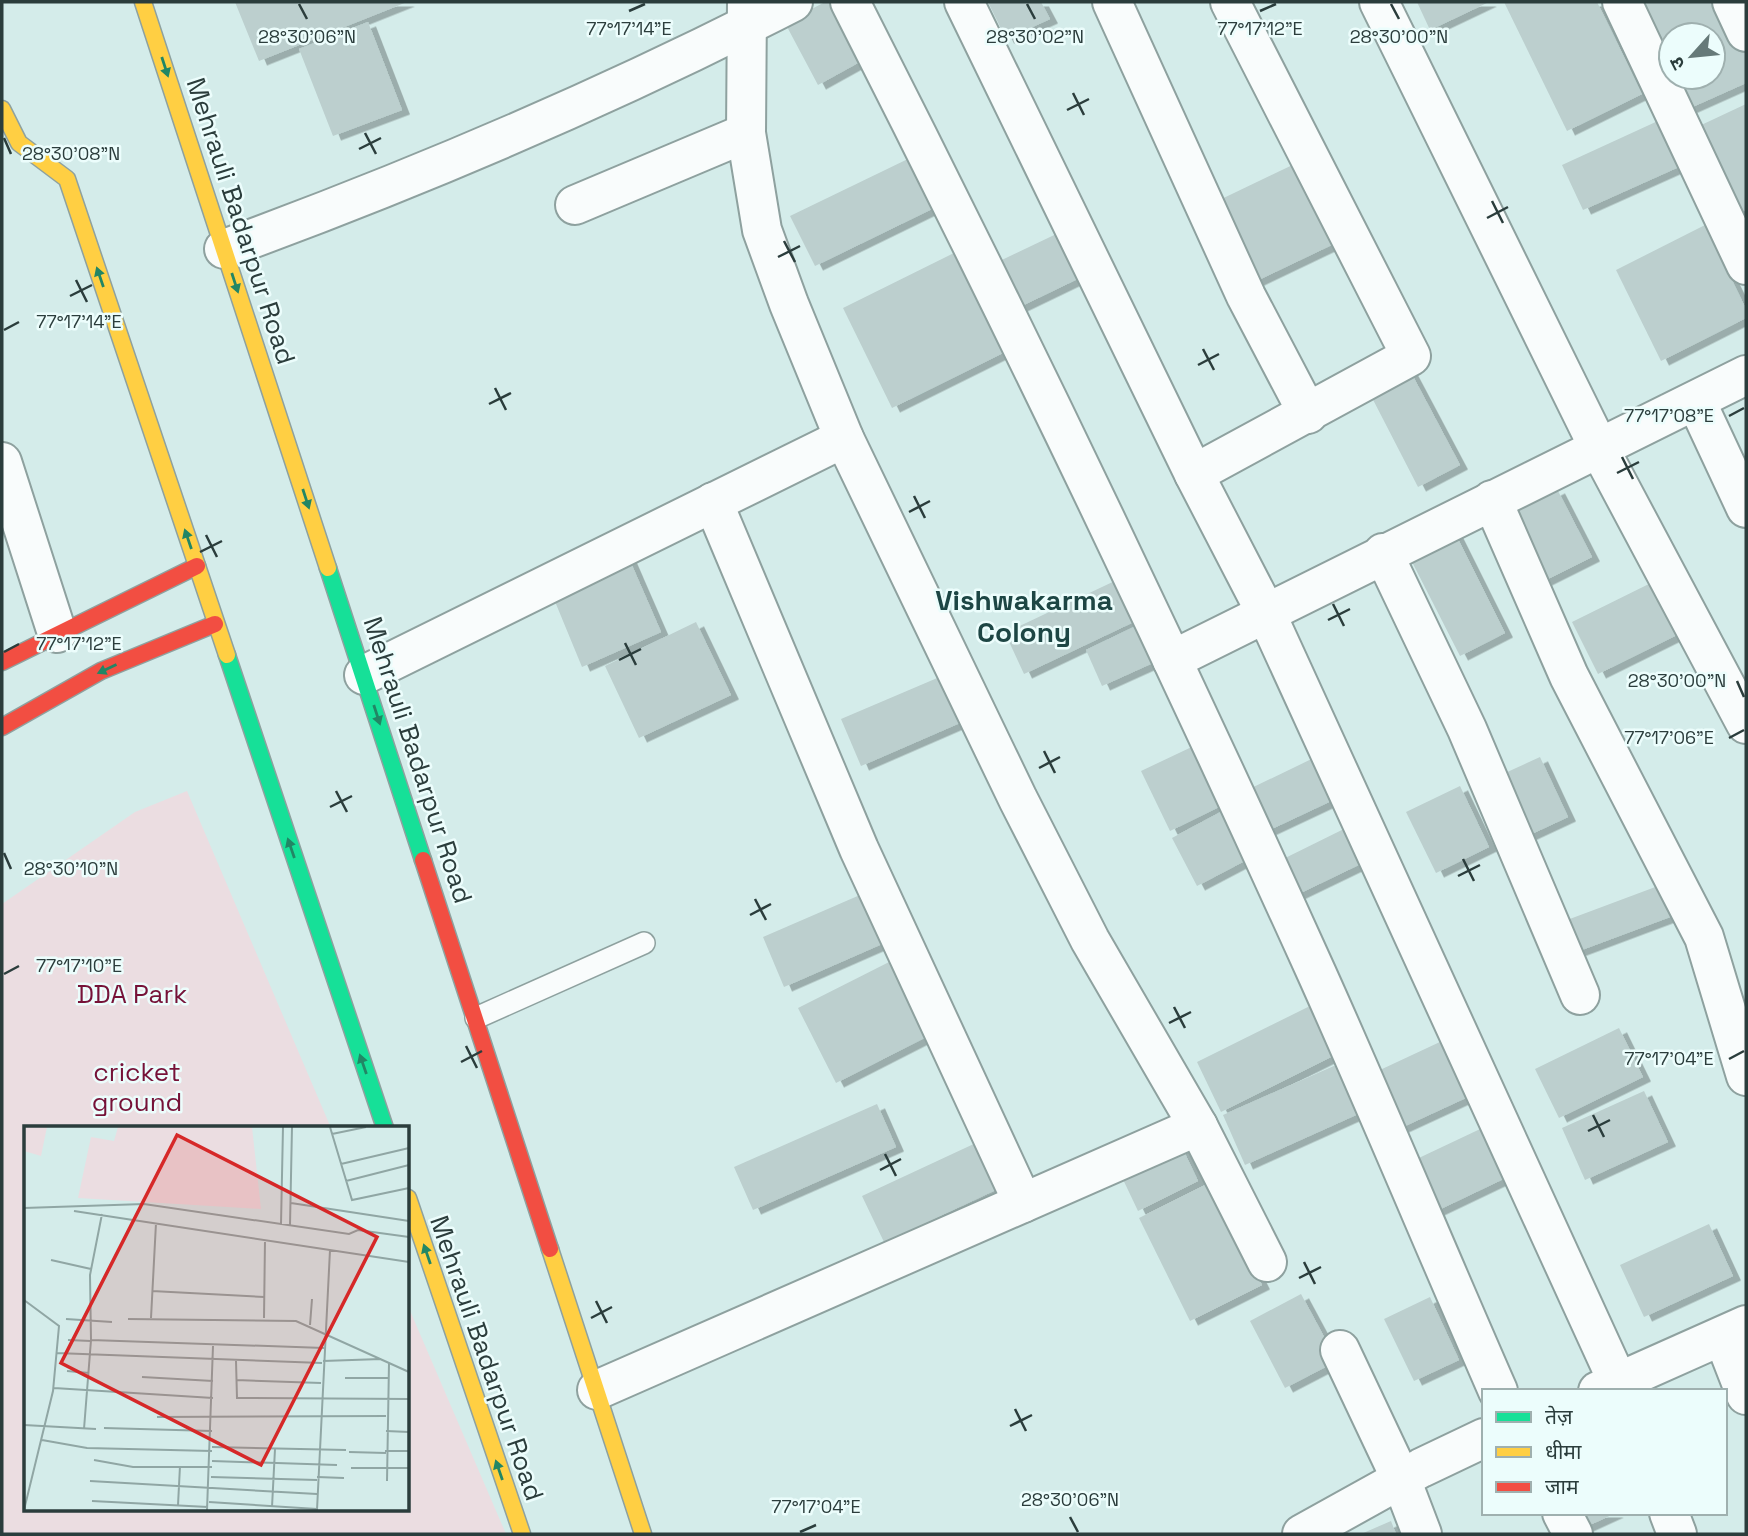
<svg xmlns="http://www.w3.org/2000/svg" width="1748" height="1536" font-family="'Space Grotesk','Noto Sans Devanagari',sans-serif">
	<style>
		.green { fill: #ebdde1 }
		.building { fill: #bccfce; fill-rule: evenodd; filter: url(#shadow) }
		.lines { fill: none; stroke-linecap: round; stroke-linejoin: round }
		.lane-casing { stroke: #8ea19f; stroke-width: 24 }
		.street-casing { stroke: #8ea19f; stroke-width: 42 }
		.fast-casing { stroke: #8ea19f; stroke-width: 19 }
		.slow-casing { stroke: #8ea19f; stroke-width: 19 }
		.jam-casing { stroke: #8ea19f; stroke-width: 19 }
		.lane { stroke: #f9fcfc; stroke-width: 21 }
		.street { stroke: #f9fcfc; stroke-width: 38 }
		.fast { stroke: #16e098; stroke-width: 16 }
		.slow { stroke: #ffcf43; stroke-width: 16 }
		.jam { stroke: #f24e42; stroke-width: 16 }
		.oneway { fill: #228665 }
		.ticks { fill: none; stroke: #2b3d3c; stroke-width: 2.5 }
		.labels { text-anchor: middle; stroke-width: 5; stroke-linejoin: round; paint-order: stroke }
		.street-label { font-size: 26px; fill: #2b3d3c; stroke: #ecfdfc }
		.park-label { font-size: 26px; fill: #761238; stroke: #ecfdfc }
		.neighbourhood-label { font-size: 28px; font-weight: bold; fill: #1d4644; stroke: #ecfdfc }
		.inset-road { fill: none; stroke: #90a6a4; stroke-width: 2 }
		.view { fill: #d62828; fill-opacity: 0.15; stroke: #d62828; stroke-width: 3.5 }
		.inset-edge { fill: none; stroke: #2b3d3c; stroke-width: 3.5 }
		.ticks-label { font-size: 18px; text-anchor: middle; fill: #2b3d3c; stroke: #ecfdfc; stroke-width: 5; stroke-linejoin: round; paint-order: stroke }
	</style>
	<defs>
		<filter id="shadow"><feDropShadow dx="8" dy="4.5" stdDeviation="0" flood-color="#0004"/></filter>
	</defs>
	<rect width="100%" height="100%" fill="#d4ecea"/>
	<polygon class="green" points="187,791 331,1128 26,1128 26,1510 408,1510 408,1306 506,1534 2,1534 2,904 135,812"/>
	<g class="building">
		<polygon points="235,2 407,2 259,61"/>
		<polygon points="825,2 834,2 865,59 818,85 785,23"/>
		<polygon points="988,2 1041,2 1050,19 1006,39"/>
		<polygon points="1417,2 1489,2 1430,30"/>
		<polygon points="1504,2 1597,2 1642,94 1567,131"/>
		<path d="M1629,2H1722L1746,56V83L1679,113ZM1671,35H1713V77H1671Z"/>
		<polygon points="368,22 402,110 333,136 299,49"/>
		<polygon points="1746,104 1746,210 1738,214 1697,127"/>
		<polygon points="1660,120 1681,166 1583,210 1562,165"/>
		<polygon points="912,157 936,207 815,266 790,216"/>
		<polygon points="1303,160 1342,240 1248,285 1209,205"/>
		<polygon points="1705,225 1746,309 1746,318 1661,361 1616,270"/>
		<polygon points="1071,227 1092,272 1007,313 985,268"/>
		<polygon points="958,251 1007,351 892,408 843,308"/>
		<polygon points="1408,367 1460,465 1418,487 1367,388"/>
		<polygon points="1557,489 1592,557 1544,581 1509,513"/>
		<polygon points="1454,531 1505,633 1460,656 1408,554"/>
		<polygon points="627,554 661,632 582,667 549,587"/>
		<polygon points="1121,578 1140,619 1024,674 1005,633"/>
		<polygon points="1661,578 1687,630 1598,674 1572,622"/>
		<polygon points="696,622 731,695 639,738 605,666"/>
		<polygon points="1138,625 1155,662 1102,686 1086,650"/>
		<polygon points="949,673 969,719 861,766 841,719"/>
		<polygon points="1198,744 1227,803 1170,831 1141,771"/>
		<polygon points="1326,752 1346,794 1257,836 1237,795"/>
		<polygon points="1540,757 1568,817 1523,838 1494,778"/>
		<polygon points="1460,786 1489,847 1436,873 1406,812"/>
		<polygon points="1230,807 1256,855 1197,886 1172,838"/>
		<polygon points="1356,823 1373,858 1286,900 1269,866"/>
		<polygon points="1658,886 1670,917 1571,954 1559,923"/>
		<polygon points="860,895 882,944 784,987 763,937"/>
		<polygon points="899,957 936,1032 836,1083 798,1008"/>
		<polygon points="1314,1004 1339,1053 1221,1112 1197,1062"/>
		<polygon points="1619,1028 1643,1077 1559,1118 1535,1069"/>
		<polygon points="1457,1034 1483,1090 1390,1133 1365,1077"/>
		<polygon points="1345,1061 1367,1110 1245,1165 1223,1115"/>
		<polygon points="1644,1091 1668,1142 1585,1180 1562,1128"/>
		<polygon points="877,1104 896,1147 753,1210 734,1167"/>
		<polygon points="1495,1122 1518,1172 1428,1215 1404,1165"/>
		<polygon points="1179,1141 1198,1181 1138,1211 1119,1171"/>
		<polygon points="978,1142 1000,1188 884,1242 862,1196"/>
		<polygon points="1211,1182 1262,1285 1190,1321 1139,1218"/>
		<polygon points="1709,1224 1733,1276 1644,1317 1620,1265"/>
		<polygon points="1301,1294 1337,1361 1285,1388 1250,1321"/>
		<polygon points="1430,1297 1459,1360 1414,1381 1384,1319"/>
		<polygon points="1574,1513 1616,1513 1581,1529"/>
		<polygon points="1391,1521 1396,1534 1361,1534"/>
	</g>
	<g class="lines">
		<defs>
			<polyline id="lane" points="476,1018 644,943"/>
			<g id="street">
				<polyline points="747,2 746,133 762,230 789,304 844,438 1018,799 1090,940 1198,1126 1267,1262"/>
				<path d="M850,2C1013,322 1169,647 1317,974C1379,1112 1437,1252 1498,1391"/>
				<polyline points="964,2 1194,474 1265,611 1622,1391"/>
				<polyline points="1112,2 1246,296 1308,414"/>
				<polyline points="1379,2 1598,446 1746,724"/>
				<polyline points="1622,2 1746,265"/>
				<polyline points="1732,2 1746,32"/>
				<polyline points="575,205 746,133"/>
				<path d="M224,249C418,178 610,96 793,2"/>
				<polyline points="1696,401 1746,508"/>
				<polyline points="2,462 57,633"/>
				<polyline points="1194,474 1411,356 1230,2"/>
				<polyline points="1492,500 1569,676 1704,937 1746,1076"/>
				<polyline points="713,502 859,849 1023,1203"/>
				<polyline points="1383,553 1467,729 1580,995"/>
				<polyline points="1172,660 1746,375"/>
				<polyline points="364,675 844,438"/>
				<polyline points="1723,1336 1746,1395"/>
				<polyline points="1340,1350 1401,1479 1422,1534"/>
				<polyline points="597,1390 1198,1126"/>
				<polyline points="1598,1391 1746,1325"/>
				<polyline points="1562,1513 1573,1534"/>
				<polyline points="1669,1513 1677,1534"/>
				<polyline points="1302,1534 1421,1468 1484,1438"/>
			</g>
			<g id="fast">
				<polyline points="328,568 423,860"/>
				<polyline points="227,655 385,1128"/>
			</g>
			<g id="slow">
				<polyline points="143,2 328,568"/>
				<polyline points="2,109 19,143 67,179 227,655"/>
				<polyline points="408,1198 522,1534"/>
				<polyline points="550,1249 643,1534"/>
			</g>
			<g id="jam">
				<polyline points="2,662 197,566"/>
				<polyline points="2,727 101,671 215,624"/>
				<polyline points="423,860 550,1249"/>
			</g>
		</defs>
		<use href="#lane" class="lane-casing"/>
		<use href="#street" class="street-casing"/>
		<use href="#fast" class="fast-casing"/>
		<use href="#slow" class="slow-casing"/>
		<use href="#jam" class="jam-casing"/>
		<use href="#lane" class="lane"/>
		<use href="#street" class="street"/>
		<use href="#fast" class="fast"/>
		<use href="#slow" class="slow"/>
		<use href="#jam" class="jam"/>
	</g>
	<defs><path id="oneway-solid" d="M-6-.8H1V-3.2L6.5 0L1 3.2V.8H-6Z" transform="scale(1.75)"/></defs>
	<g class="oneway">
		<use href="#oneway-solid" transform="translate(165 67) rotate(72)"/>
		<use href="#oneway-solid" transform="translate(100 277) rotate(-109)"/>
		<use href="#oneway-solid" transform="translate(235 283) rotate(72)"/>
		<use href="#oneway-solid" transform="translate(306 499) rotate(72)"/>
		<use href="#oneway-solid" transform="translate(188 539) rotate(-109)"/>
		<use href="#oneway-solid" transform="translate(107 669) rotate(155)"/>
		<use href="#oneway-solid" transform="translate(377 715) rotate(72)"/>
		<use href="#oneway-solid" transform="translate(291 848) rotate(-109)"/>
		<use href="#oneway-solid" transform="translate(363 1064) rotate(-109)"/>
		<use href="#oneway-solid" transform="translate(427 1254) rotate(-109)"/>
		<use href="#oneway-solid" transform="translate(499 1470) rotate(-109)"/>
	</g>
	<path class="ticks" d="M299,4L307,19M1027,4L1035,19M1391,4L1399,19M629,11L645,4M1260,11L1276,4M1073,93L1084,115M1067,110L1089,99M365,133L376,154M4,138L11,154M359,149L381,138M1492,201L1503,223M1487,218L1508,207M784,241L795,262M778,257L800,246M76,280L87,302M70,296L92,285M4,330L19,322M1203,349L1214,370M1198,365L1219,354M495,388L506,410M489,404L511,393M1729,416L1744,408M1622,457L1633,479M1617,473L1639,462M914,496L925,518M909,512L930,501M206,535L217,557M200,552L222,541M1333,604L1344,626M1328,620L1350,609M625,643L636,665M4,652L19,644M619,660L641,649M1737,681L1744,697M1729,738L1744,730M1044,751L1055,773M1039,768L1060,757M336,791L347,812M330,807L352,796M4,853L11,869M1463,859L1474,881M1458,876L1480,865M755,899L766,920M750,915L771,904M4,974L19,966M1174,1007L1185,1028M1169,1023L1191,1012M466,1046L477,1068M1729,1059L1744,1051M461,1062L482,1051M1593,1115L1604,1137M1588,1131L1610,1120M885,1154L896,1176M880,1170L901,1159M1304,1262L1315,1284M1299,1278L1321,1267M596,1301L607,1323M591,1318L612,1307M1015,1409L1026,1431M1010,1426L1032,1415M1070,1517L1078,1532M800,1532L816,1525"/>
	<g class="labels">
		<g class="street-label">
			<text transform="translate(241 221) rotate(72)" y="9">Mehrauli Badarpur Road</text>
			<text transform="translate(418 760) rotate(72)" y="9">Mehrauli Badarpur Road</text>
			<text transform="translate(487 1358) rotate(71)" y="9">Mehrauli Badarpur Road</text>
		</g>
		<g class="park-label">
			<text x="132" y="1003">DDA Park</text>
			<text x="137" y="1081">cricket<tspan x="137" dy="30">ground</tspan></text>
		</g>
		<g class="neighbourhood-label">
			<text x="1024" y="610">Vishwakarma<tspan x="1024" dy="32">Colony</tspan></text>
		</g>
	</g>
	<g transform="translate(24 1126)">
		<rect width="385" height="385" fill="#d4ecea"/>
		<path d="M0,1H23L17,30L0,25ZM94,1H228L237,83L54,72L67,11L90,15Z" fill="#ebdde1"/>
		<path class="inset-road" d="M306,1L328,74L385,62M308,8L342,1M317,38L385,22M322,55L385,39M267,77L385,95M0,82L120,78L325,108L334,104L385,111M50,85L385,136M257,98L259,1M266,99L268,1M27,134L67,143M128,165L240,171M0,174L35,200L29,265L0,384M127,192L132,97M240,192L241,114M42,193L88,196M104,193L272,195L385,246M286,199L288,173M44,214L67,215M67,214L300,222M32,227L298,237M212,235L213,272L385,273M299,235L357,233M43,245L65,247M118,251L189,255M321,252H364M212,254L297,257M30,262L189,272M133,291L362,290M0,299L72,303M80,302L188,305M60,303L67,214L66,149L78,88M362,305L385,306M18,314L63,322L188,325M188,321L322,324M361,325H385M325,326L362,327M70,334L109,341H188M188,335L313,339M327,342H385M187,351L293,354M293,351L320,352M66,355L293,368M363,355L365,237M68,375L184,381M185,376L293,383M154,379L156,340M248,381L251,323M183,384L189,220M293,384L306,124"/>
		<path class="view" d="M153,9L353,111L237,339L37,237Z"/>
		<rect width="385" height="385" class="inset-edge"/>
	</g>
	<g class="ticks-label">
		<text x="629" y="35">77°17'14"E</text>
		<text x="1260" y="35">77°17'12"E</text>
		<text x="307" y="43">28°30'06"N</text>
		<text x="1035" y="43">28°30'02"N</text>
		<text x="1399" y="43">28°30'00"N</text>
		<text x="71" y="160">28°30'08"N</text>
		<text x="79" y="328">77°17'14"E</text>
		<text x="1669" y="422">77°17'08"E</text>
		<text x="79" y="650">77°17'12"E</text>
		<text x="1677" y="687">28°30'00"N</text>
		<text x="1669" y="744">77°17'06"E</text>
		<text x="71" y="875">28°30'10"N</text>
		<text x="79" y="972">77°17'10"E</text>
		<text x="1669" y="1065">77°17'04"E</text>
		<text x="1070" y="1506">28°30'06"N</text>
		<text x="816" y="1513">77°17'04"E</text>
	</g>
	<rect width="1748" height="1536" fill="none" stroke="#2b3d3c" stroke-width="7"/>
	<rect x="1482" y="1389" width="245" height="126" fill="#ecfdfc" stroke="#9fb0af" stroke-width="2"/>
	<rect x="1496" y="1412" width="35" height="10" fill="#16e098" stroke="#9fb0af" stroke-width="2"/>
	<text x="1545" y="1424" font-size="21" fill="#2b3d3c">तेज़</text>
	<rect x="1496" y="1447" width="35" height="10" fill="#ffcf43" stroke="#9fb0af" stroke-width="2"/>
	<text x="1545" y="1459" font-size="21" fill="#2b3d3c">धीमा</text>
	<rect x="1496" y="1482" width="35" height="10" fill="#f24e42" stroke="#9fb0af" stroke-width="2"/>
	<text x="1545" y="1494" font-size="21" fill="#2b3d3c">जाम</text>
	<g transform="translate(1692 56) rotate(243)"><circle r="33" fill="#ecfdfc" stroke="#9fb0af" stroke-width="2"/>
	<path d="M0-5L12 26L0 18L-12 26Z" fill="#667a79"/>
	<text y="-10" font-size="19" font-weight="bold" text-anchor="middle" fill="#2b3d3c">उ</text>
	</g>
</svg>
